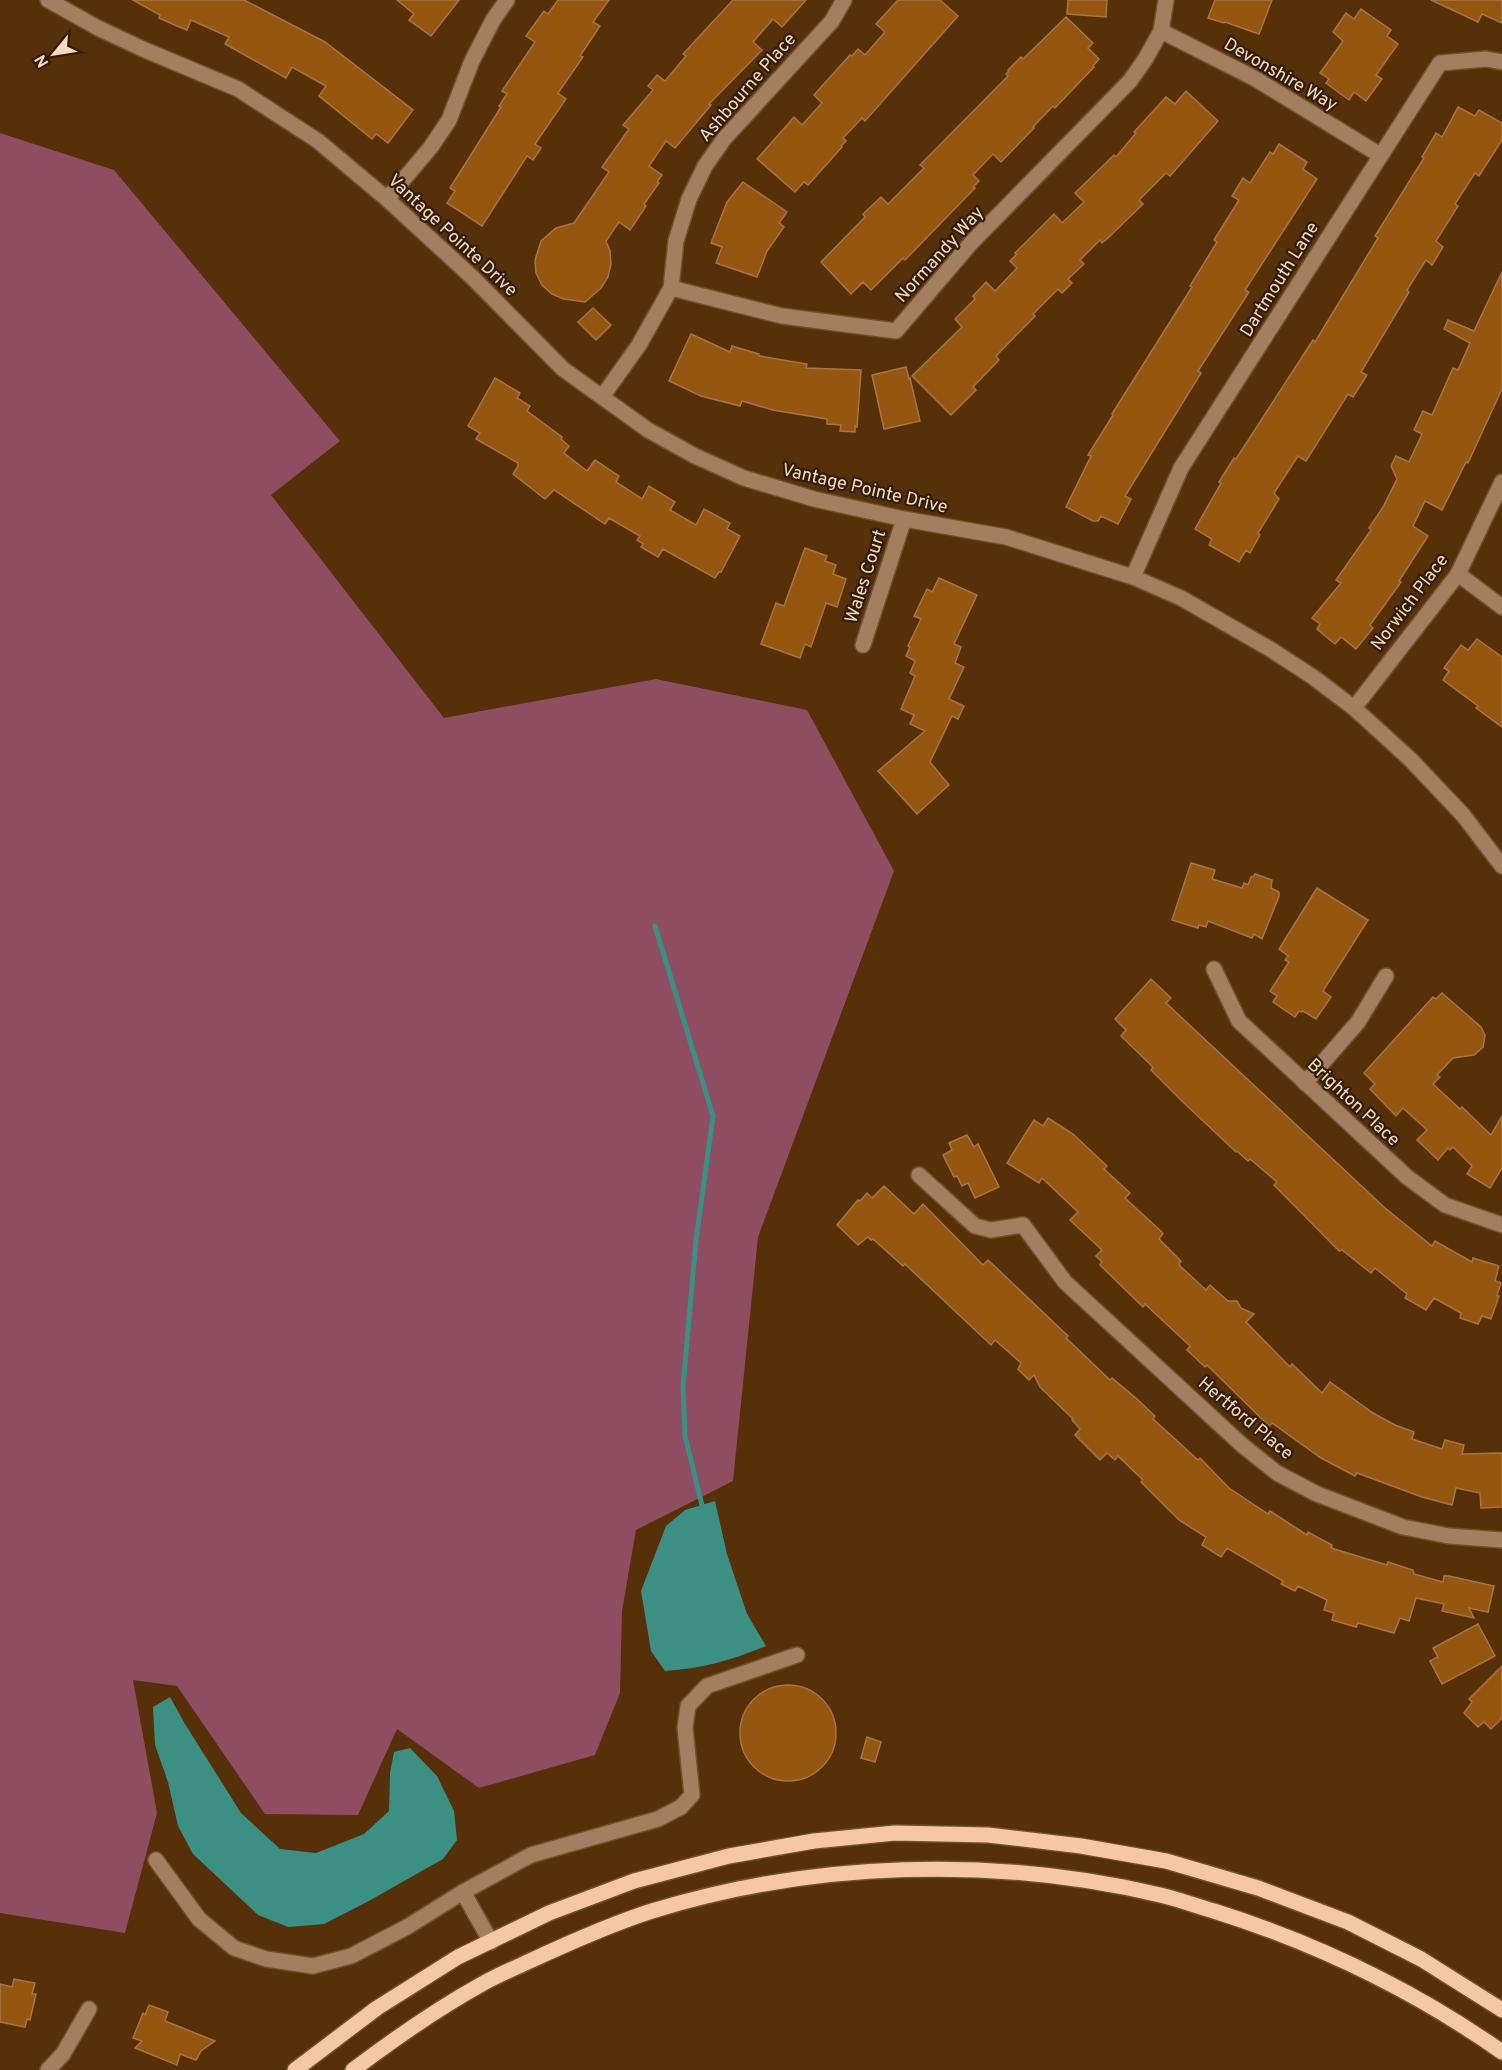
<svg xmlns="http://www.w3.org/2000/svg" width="1502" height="2070" font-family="Overpass,sans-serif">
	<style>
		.green { fill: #8e4d60 }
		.water { fill: #3b9083 }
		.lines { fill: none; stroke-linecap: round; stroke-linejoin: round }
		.stream { stroke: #3b9083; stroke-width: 5 }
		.building { fill: #955610; stroke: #a97445; stroke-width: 1.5 }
		.minor-casing { stroke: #724f29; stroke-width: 18 }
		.major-casing { stroke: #724f29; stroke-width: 18 }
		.minor { stroke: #a37e5f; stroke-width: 15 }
		.major { stroke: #f6c8a2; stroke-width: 15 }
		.labels { text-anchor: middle; stroke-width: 4.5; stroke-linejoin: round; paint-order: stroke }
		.street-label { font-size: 18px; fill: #f7dac1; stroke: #311c08 }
	</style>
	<rect width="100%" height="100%" fill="#553008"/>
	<polygon class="green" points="0,133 114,170 340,441 271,495 444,718 656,679 807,710 894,871 758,1237 733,1481 636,1530 622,1611 620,1693 595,1755 479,1788 397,1729 358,1815 265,1814 177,1686 133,1680 157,1813 125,1933 0,1913"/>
	<g class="water">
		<path d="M715,1501L727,1554L747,1614L766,1646C733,1660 701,1669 665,1671L651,1651L641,1591L666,1526L685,1510Z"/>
		<polygon points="170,1697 185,1724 241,1813 280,1849 316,1853 364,1834 389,1811 390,1773 394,1752 410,1748 437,1776 454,1811 457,1840 443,1859 367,1902 324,1924 288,1927 258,1915 193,1854 178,1826 168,1782 155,1745 153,1707"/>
	</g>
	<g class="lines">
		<polyline class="stream" points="655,926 713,1116 696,1240 683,1386 685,1436 702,1505"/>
	</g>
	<g class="building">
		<polygon points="133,0 244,0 325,42 413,110 388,143 376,134 372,139 319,96 326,86 292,67 286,78 225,44 229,37 191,20 187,30 177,26 159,18 160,15"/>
		<polygon points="397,0 459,0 431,36 409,20 414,14"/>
		<polygon points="558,0 609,0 593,22 600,26 580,56 583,57 558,93 566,99 535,144 541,148 533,160 527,156 482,226 447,203 455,191 450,188 501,107 499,106 507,94 502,91 535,42 526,36 544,11 548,14"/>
		<polygon points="733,0 806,0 782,27 773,19 753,42 762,50 709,104 711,105 675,148 666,141 649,166 662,175 657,182 659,183 644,204 646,206 630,230 619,222 606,241 610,251 611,264 608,277 601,288 585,302 564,299 552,294 542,285 536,273 535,260 541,241 556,228 574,223 609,172 602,167 629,129 623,125 653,90 648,86 657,75 665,81 686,56 683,54"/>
		<polygon points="898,0 940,0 958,16 865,121 862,118 843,138 846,141 841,146 842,147 808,185 804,182 795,192 757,159 794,117 802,125 822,103 814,95 850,55 852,56 858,49 865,55 885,32 876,24"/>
		<polygon points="1068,0 1107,0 1106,17 1067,14"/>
		<polygon points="1215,0 1272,0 1259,34 1225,22 1224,23 1208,18"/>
		<polygon points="1431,0 1502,0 1502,23 1482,14 1478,22"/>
		<polygon points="1361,9 1391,30 1387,36 1398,44 1376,75 1382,79 1366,101 1354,92 1349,100 1326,83 1329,79 1320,73 1343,41 1333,32 1346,13 1354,19"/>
		<polygon points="1066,17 1093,43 1088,48 1099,59 1093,66 1094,67 1055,108 1053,106 1033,127 1034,128 1001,162 993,154 973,175 979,181 973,187 975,188 905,260 903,258 871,290 863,282 851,294 821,262 865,217 863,214 881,197 888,204 924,168 920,165 1008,76 1006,74 1009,71 1008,70 1021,57 1023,59"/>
		<polygon points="1186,91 1218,121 1170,176 1166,173 1139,200 1143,204 1108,238 1102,243 1100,240 1080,260 1084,264 1068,279 1072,283 1062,293 1058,289 1033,314 1035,316 996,356 999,360 973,387 976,390 951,415 912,376 962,327 955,319 975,299 973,296 986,282 995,291 1017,268 1010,261 1017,254 1015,253 1054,214 1062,223 1084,202 1075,193 1114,155 1116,157 1136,133 1134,132 1166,97 1175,104"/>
		<polygon points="1458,107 1475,116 1479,110 1502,123 1502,140 1479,176 1475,173 1455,204 1458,206 1436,241 1443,247 1432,265 1426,260 1407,290 1409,292 1361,372 1367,375 1353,397 1348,394 1306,461 1298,456 1274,493 1279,499 1258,533 1260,535 1250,553 1246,550 1239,562 1209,545 1212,539 1195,529 1221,483 1219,482 1234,458 1236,459 1313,340 1315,342 1378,238 1375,236 1424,158 1422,157 1436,133 1442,137"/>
		<polygon points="1279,144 1307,162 1303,169 1317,179 1245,290 1249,292 1198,371 1201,373 1125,496 1131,499 1118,524 1101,516 1098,521 1093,521 1066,507 1091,456 1088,455 1113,415 1112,414 1192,287 1190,286 1217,242 1214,240 1239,200 1232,196 1243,178 1250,183 1270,152 1273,154"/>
		<polygon points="743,182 787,212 779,223 784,227 767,251 757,277 716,263 722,247 711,243 727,202"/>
		<polygon points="1502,272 1502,389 1468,463 1466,462 1442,510 1425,501 1413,526 1428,536 1399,581 1401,582 1370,625 1373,628 1356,649 1341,637 1335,644 1317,629 1320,624 1312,618 1341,583 1336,580 1371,530 1369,528 1383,507 1397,479 1391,466 1396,456 1409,462 1422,434 1414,430 1423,411 1432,415 1453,368 1458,370 1470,343 1444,329 1448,320 1474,331"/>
		<polygon points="593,308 611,325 596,340 578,322"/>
		<polygon points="691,334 730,352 732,346 759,354 759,356 807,364 806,368 861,370 857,427 855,426 855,432 840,431 841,425 827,424 827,419 773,410 742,401 740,406 701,396 669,381"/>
		<polygon points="906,367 909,379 910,378 920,421 884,429 872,375"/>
		<polygon points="495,378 520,393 517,398 530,406 527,411 562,437 561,439 569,446 564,453 587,471 595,460 619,476 616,482 642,499 649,486 675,502 670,510 696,525 704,509 730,523 727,529 740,536 721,572 719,572 715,578 663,549 658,557 641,547 643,544 637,540 640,536 609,518 605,524 554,490 545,499 513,474 518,466 518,463 476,439 480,433 468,426"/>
		<polygon points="805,548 827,556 825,561 836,565 833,574 846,579 837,607 826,603 811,647 805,644 800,658 761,644 776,603 784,606"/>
		<polygon points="939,578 977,595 954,644 961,647 955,663 964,667 949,699 964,706 958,719 952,716 930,762 949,785 917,814 878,771 925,731 910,724 914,715 901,709 915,676 910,673 915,661 906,656 910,647 908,646 921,619 914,616 927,589 932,592"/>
		<polygon points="1477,639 1502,657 1502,727 1476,708 1478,706 1443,680 1449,671 1444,668 1461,645 1468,650"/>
		<polygon points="1191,863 1215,870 1212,879 1242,888 1244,883 1248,885 1251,877 1253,877 1255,874 1272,880 1271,888 1279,892 1279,896 1262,939 1254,934 1252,938 1208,921 1206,927 1199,925 1198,928 1172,920"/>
		<polygon points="1317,888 1368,920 1323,991 1331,997 1316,1019 1303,1011 1302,1012 1299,1011 1295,1017 1273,1002 1277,996 1270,991 1289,962 1285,960 1288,956 1279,949"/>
		<polygon points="1151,979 1171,998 1166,1003 1385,1208 1432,1246 1435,1241 1472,1262 1473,1258 1499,1266 1495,1281 1501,1283 1497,1295 1499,1296 1491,1319 1482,1316 1478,1324 1460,1318 1461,1313 1434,1298 1426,1310 1405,1298 1407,1294 1375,1268 1371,1273 1342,1250 1339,1251 1274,1185 1277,1182 1250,1159 1248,1161 1237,1151 1236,1152 1184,1103 1151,1070 1153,1067 1121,1036 1126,1030 1115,1019"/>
		<polygon points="1442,993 1481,1027 1485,1035 1483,1047 1474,1055 1453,1058 1437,1075 1440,1077 1433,1084 1460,1109 1462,1107 1491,1135 1502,1116 1502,1168 1490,1188 1467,1174 1472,1166 1453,1147 1450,1150 1448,1148 1438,1160 1417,1140 1427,1130 1403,1108 1396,1116 1370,1089 1375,1084 1364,1073 1433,997 1436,999"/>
		<polygon points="1048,1118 1073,1134 1107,1166 1104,1169 1130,1193 1125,1198 1163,1233 1159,1239 1181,1261 1179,1264 1180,1266 1206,1290 1210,1285 1228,1301 1237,1301 1241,1308 1254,1314 1246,1322 1290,1367 1292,1364 1322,1393 1330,1382 1373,1413 1395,1425 1414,1432 1412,1439 1442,1449 1445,1440 1464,1445 1462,1454 1502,1453 1502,1507 1481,1508 1480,1493 1456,1488 1452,1505 1422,1497 1357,1473 1355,1476 1321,1458 1272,1423 1269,1426 1207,1365 1205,1367 1187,1350 1190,1346 1145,1304 1143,1307 1100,1265 1102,1262 1096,1256 1102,1250 1070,1220 1078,1212 1042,1178 1039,1183 1007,1163 1034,1120 1043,1126"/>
		<polygon points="967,1135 974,1147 978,1144 999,1187 975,1198 968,1183 962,1186 957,1176 954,1177 943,1155 952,1150 949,1143"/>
		<polygon points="884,1186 914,1214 923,1204 983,1265 988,1260 1068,1336 1066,1338 1110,1380 1112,1378 1137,1399 1155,1416 1153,1419 1198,1460 1200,1458 1229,1488 1268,1514 1270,1511 1307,1535 1308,1532 1332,1545 1331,1548 1387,1565 1388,1562 1413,1570 1414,1574 1443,1582 1444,1576 1449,1576 1494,1586 1488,1612 1469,1608 1474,1618 1442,1611 1444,1604 1416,1598 1409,1621 1400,1618 1394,1633 1358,1623 1356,1627 1332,1620 1334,1613 1324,1610 1327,1600 1298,1586 1295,1591 1281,1584 1283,1581 1227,1548 1221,1557 1202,1545 1206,1537 1179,1520 1141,1482 1143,1480 1118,1456 1115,1460 1107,1453 1100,1460 1075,1435 1080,1429 1072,1420 1073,1419 1040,1387 1034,1375 1029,1380 1018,1369 1021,1363 995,1340 991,1345 905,1264 903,1266 873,1239 871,1240 868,1237 858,1245 837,1225 858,1200 860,1201 867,1193 872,1198"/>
		<polygon points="1478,1624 1495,1656 1442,1684 1430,1661 1438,1657 1433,1648"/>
		<polygon points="1502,1666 1502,1718 1491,1729 1484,1722 1478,1727 1464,1713 1472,1702 1469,1699"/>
		<circle cx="788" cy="1733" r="48"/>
		<polygon points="867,1737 881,1742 875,1762 861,1758"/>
		<polygon points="14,1979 35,1983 32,1994 36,1994 30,2020 27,2019 25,2027 0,2022 0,1984 12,1987"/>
		<polygon points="149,2005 168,2012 165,2021 215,2041 201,2051 196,2060 180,2054 177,2065 135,2048 142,2041 133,2038 143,2013 145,2015"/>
	</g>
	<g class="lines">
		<defs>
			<g id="minor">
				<polyline points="48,0 98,28 145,50 238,89 318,141 387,199 472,277 563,369 648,430 695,456 744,478 814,499 904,519 1006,537 1133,577 1181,598 1270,649 1313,677 1354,708 1411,760 1463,815 1502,866"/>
				<polyline points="1161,31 1254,78 1380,155"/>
				<polyline points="387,199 431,147 449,120 472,61 493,20 507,0"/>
				<polyline points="671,288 782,316 896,331 971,243 1130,81 1146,58 1161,31 1166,0"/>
				<polyline points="602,397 639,345 671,288 676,241 689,199 705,166 724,139 832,21 844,0"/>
				<polyline points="1458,574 1502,607"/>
				<polyline points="1133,577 1181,468 1440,63 1486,59 1502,62"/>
				<polyline points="863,645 904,519"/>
				<polyline points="1354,708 1458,574 1502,482"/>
				<polyline points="1214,969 1239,1021 1407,1177 1445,1205 1502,1225"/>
				<polyline points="1305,1083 1358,1022 1386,976"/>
				<polyline points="919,1175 975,1226 991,1230 1023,1225 1065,1282 1242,1445 1277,1473 1317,1494 1403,1527 1449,1536 1502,1540"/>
				<polyline points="156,1860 199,1919 234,1948 266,1959 313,1966 351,1956 407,1927 463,1892 531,1855 658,1819 681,1807 692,1795 685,1728 688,1706 707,1686 797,1655"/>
				<polyline points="463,1892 491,1942"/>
				<polyline points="48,2070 63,2054 89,2009"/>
			</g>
			<g id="major">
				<polyline points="295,2070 377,2008 458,1957 549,1913 634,1881 729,1856 814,1841 895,1833 988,1835 1081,1846 1166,1861 1258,1888 1348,1922 1421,1959 1502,2010"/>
				<path d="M353,2070C394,2039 437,2009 482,1984C498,1975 515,1968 532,1960C571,1942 611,1924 652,1911C814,1861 996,1856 1160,1895C1178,1899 1196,1906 1214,1911C1315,1943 1415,1991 1502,2052"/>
			</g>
		</defs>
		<use href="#minor" class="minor-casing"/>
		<use href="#major" class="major-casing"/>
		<use href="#minor" class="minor"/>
		<use href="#major" class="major"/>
	</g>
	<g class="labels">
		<g class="street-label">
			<text transform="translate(1281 74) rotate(30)" y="6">Devonshire Way</text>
			<text transform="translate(747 87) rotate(-49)" y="6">Ashbourne Place</text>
			<text transform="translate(453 235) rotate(43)" y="6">Vantage Pointe Drive</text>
			<text transform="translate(939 254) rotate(-48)" y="6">Normandy Way</text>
			<text transform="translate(1279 279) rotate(-58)" y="6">Dartmouth Lane</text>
			<text transform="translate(865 488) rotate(13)" y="6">Vantage Pointe Drive</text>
			<text transform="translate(865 576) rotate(-72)" y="6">Wales Court</text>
			<text transform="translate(1409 602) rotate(-53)" y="6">Norwich Place</text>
			<text transform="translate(1354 1102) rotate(43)" y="6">Brighton Place</text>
			<text transform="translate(1246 1418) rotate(40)" y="6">Hertford Place</text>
		</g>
	</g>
	<g transform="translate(54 54) rotate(240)" stroke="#311c08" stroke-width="4.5" paint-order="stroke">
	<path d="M0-4.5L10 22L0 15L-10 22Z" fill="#f7dac1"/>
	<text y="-9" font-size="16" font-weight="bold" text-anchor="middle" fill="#f7dac1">N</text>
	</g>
</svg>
